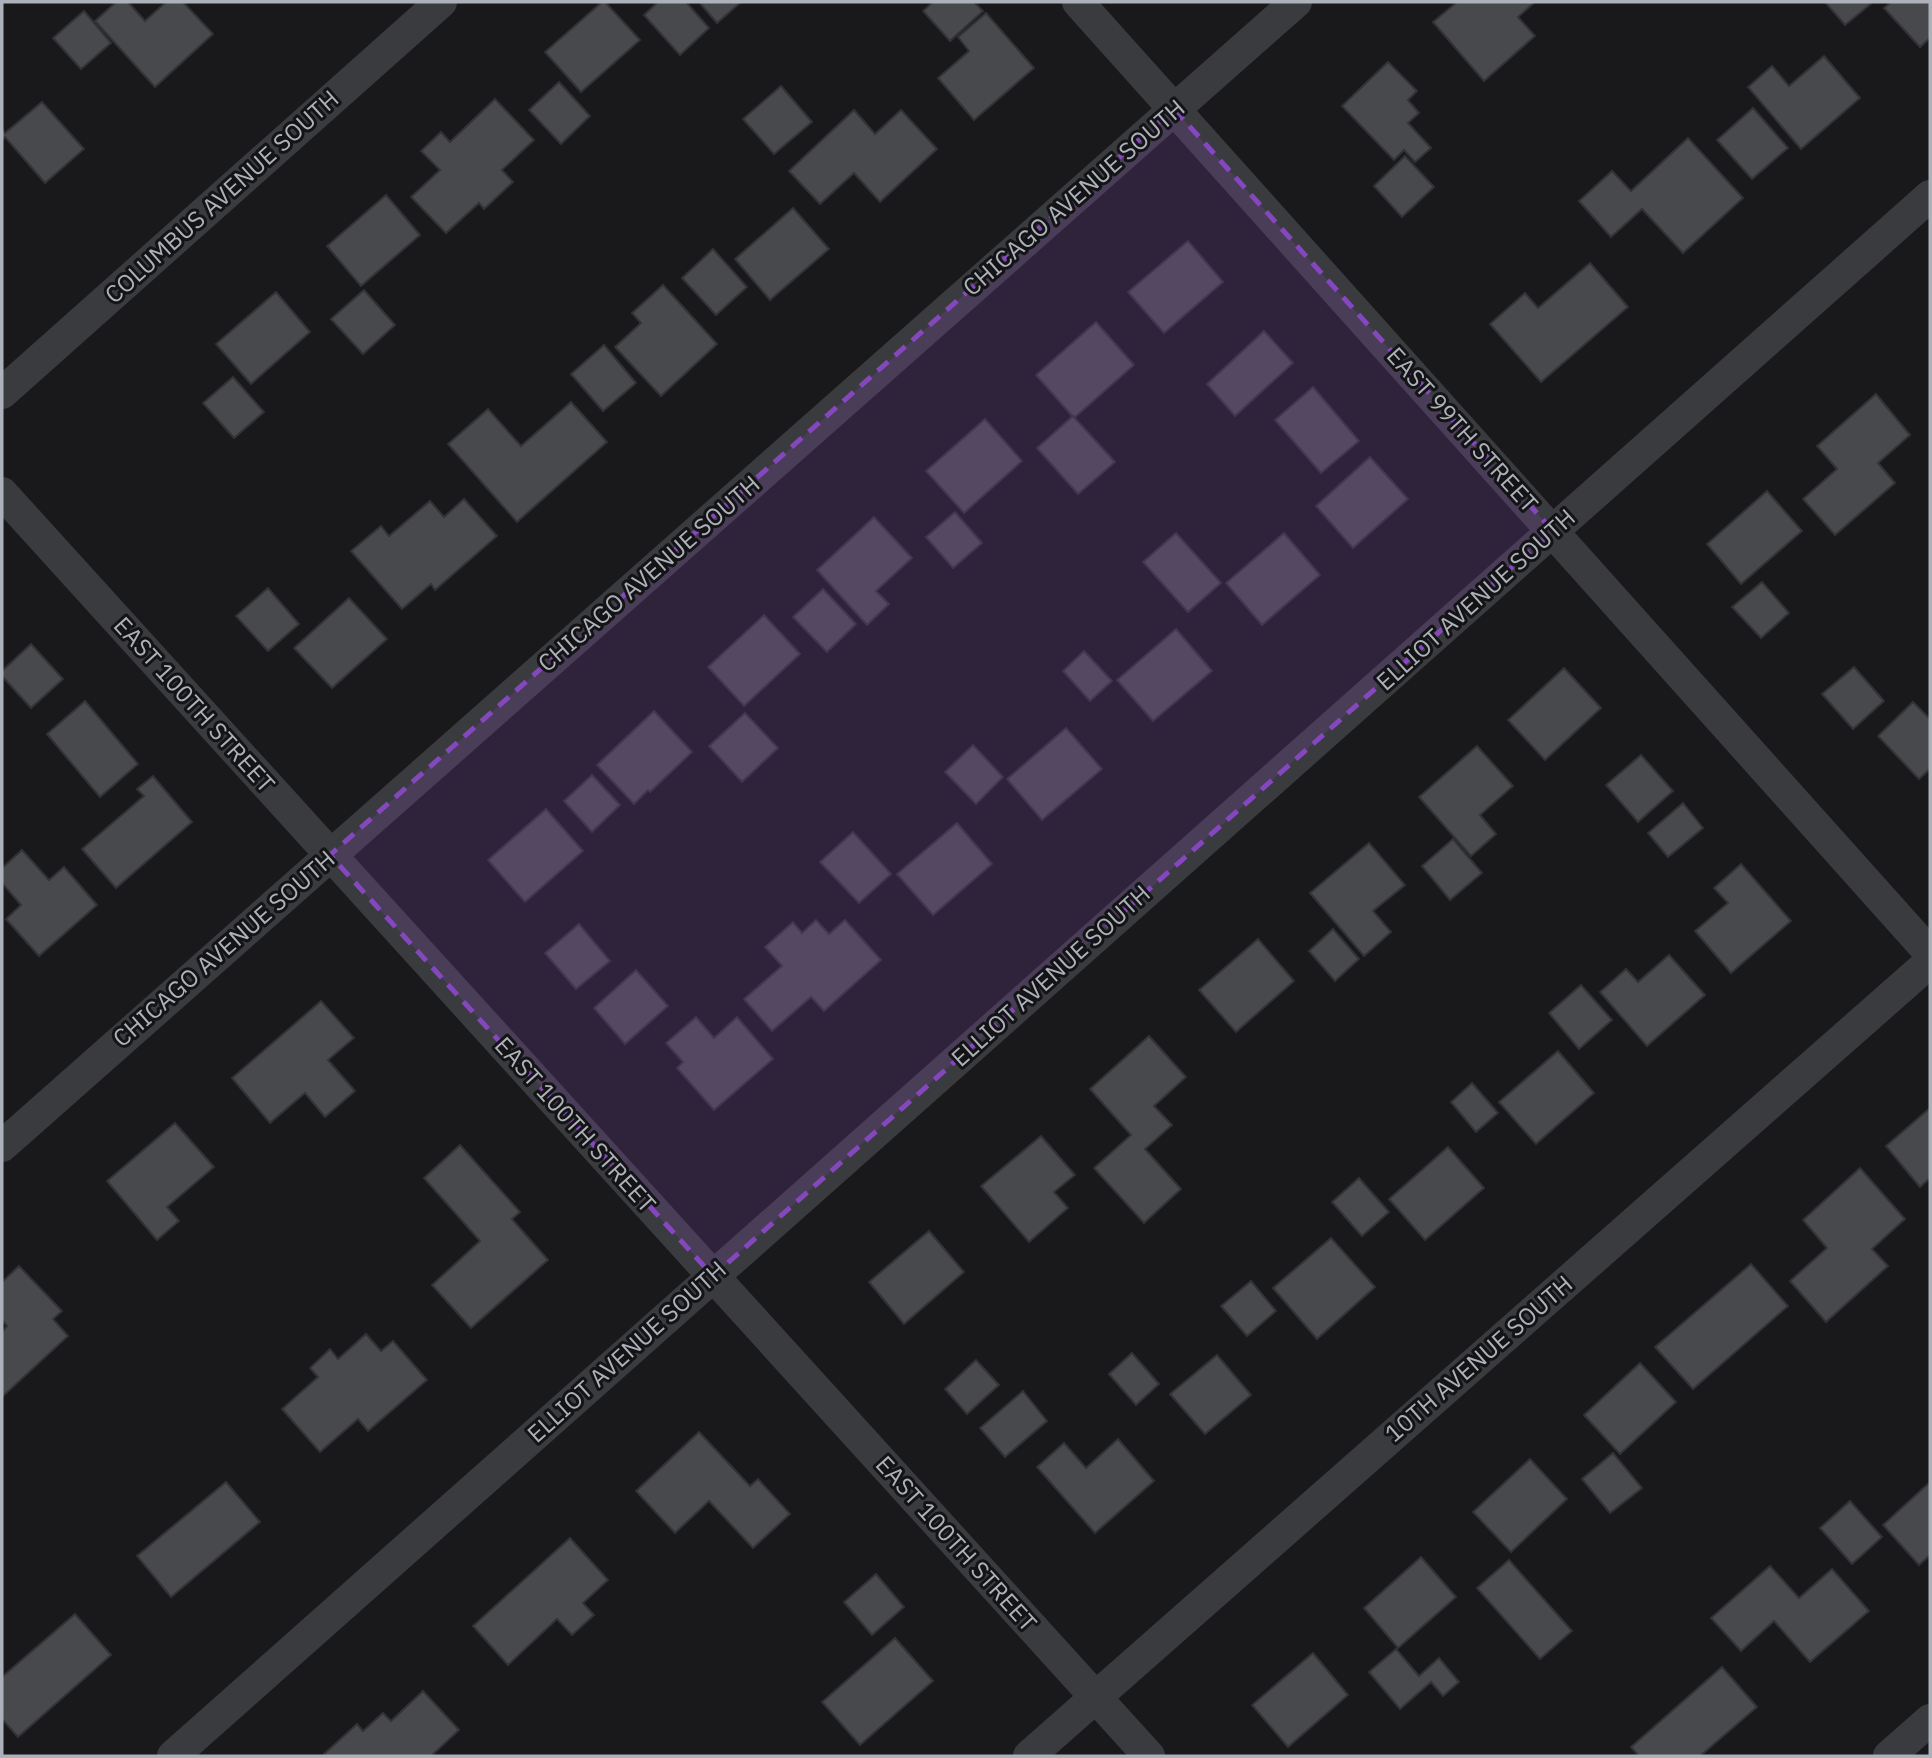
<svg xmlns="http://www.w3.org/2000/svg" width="1932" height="1758" font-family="'IBM Plex Sans',sans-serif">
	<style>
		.building { fill: #48494d; stroke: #333337; stroke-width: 2 }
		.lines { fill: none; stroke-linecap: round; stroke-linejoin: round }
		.street { stroke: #3a3b3f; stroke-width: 32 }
		.marked { fill: #8547be; fill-opacity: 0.2; stroke: #8547be; stroke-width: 5; stroke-dasharray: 14 9; stroke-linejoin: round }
		.labels { text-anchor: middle; stroke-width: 6; stroke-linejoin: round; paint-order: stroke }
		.street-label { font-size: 24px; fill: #adb1b9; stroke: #141416 }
	</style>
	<rect width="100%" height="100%" fill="#19191b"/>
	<g class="building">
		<polygon points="116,2 128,2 145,21 166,2 183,2 213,34 155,87 95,21"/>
		<polygon points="602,2 605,2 640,40 581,92 545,52"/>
		<polygon points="658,2 686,2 709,28 680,55 644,15"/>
		<polygon points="699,2 741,2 717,23"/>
		<polygon points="933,2 974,2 983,11 950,41 923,11"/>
		<polygon points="1457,2 1535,2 1518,17 1535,36 1484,81 1433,22"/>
		<polygon points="1825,2 1873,2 1845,25"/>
		<polygon points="1891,2 1930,2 1930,38 1920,47 1884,8"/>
		<polygon points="84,11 111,43 81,69 53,38"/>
		<polygon points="986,13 1034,68 974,120 938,78 969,51 958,37"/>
		<polygon points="1824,56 1860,98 1801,149 1748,87 1772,66 1789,86"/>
		<polygon points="1388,62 1417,91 1408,100 1419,113 1408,123 1431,148 1415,162 1404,150 1394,160 1342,106"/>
		<polygon points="559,82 590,116 561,144 529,110"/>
		<polygon points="781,86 812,122 774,154 743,119"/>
		<polygon points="495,99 534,140 502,170 513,182 484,209 479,203 446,233 411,197 440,170 421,151 441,132 450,142"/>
		<polygon points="42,102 84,149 45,183 5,137 2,140 2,129 5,133"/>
		<polygon points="1753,108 1788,148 1752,179 1717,140"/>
		<polygon points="854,110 875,134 901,110 937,149 880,202 854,173 820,204 789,171"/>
		<polygon points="1688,138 1743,198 1683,253 1642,209 1611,237 1579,201 1612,171 1631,191"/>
		<polygon points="1405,156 1434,187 1402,217 1374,186"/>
		<polygon points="386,195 420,235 361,286 327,246"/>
		<polygon points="793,208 829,249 770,300 735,259"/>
		<polygon points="1188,241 1223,282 1164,333 1128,292"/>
		<polygon points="713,249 747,287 716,315 682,278"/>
		<polygon points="1590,263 1628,307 1541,382 1490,324 1525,293 1538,308"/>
		<polygon points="663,285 717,344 661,396 615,347 641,323 632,313"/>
		<polygon points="364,290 395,325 363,354 331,319"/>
		<polygon points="276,292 310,332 251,384 216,344"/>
		<polygon points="1096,322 1134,365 1074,418 1036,375"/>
		<polygon points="1264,331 1293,363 1235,416 1207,384"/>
		<polygon points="604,345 636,383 603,411 571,374"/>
		<polygon points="233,377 264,412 234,438 203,403"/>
		<polygon points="1313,387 1359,441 1321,473 1275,420"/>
		<polygon points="1876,394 1910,435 1878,463 1895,483 1835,535 1803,499 1837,469 1817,446"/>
		<polygon points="571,402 607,442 517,522 448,444 488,409 521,446"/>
		<polygon points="1073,416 1115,462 1078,494 1037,448"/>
		<polygon points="985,419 1022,461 964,513 926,471"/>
		<polygon points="1370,457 1408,499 1353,548 1316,506"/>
		<polygon points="1767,491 1802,531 1741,584 1707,544"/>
		<polygon points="464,499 497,536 435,590 431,584 402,609 351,551 381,526 389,536 430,501 444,517"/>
		<polygon points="955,512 982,543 953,568 926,537"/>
		<polygon points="874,517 912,558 876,591 889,604 867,625 817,570"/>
		<polygon points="1176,533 1221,583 1188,612 1143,562"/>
		<polygon points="1284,533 1320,575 1262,625 1226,583"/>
		<polygon points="1762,582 1789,613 1761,638 1732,607"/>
		<polygon points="268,588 299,624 268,651 236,616"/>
		<polygon points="823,589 856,624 827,652 793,617"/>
		<polygon points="349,598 387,639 332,688 294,648"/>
		<polygon points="764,615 800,654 744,706 708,667"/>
		<polygon points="1176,629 1212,671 1153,721 1117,680"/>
		<polygon points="31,644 63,679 31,708 2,676 2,671"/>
		<polygon points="1084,651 1112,681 1090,701 1063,671"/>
		<polygon points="1854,667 1884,701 1853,729 1822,694"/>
		<polygon points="1564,668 1601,708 1545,760 1508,720"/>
		<polygon points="85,701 138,764 100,797 47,734"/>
		<polygon points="1913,702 1930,719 1930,769 1919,779 1878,736"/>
		<polygon points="654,711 692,752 650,792 648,790 634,804 597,765"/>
		<polygon points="745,713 778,748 742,782 709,746"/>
		<polygon points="1066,728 1102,769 1042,820 1007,779"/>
		<polygon points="973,745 1003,777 976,804 945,772"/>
		<polygon points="1477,746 1513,786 1480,815 1496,834 1471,856 1419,797"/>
		<polygon points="1641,755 1673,791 1638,822 1606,785"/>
		<polygon points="592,775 620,805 592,832 564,801"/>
		<polygon points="153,776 192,822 116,888 82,849 144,796 137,789"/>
		<polygon points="1683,803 1703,828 1668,857 1648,833"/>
		<polygon points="546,809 583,851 525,902 488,860"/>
		<polygon points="957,823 992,864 933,915 897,874"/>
		<polygon points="853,832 891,874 859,903 820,862"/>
		<polygon points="1453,839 1482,873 1450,900 1422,866"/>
		<polygon points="1369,843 1405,885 1373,911 1391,932 1364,956 1310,893"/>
		<polygon points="22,850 49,880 64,867 97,905 39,956 6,919 21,905 2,883 2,868"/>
		<polygon points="1741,864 1791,921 1731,973 1695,931 1728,903 1714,888"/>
		<polygon points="816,920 829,934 845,920 881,960 824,1011 811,997 772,1031 744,999 782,966 765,947 793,922 802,933"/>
		<polygon points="579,924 610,961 576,989 545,953"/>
		<polygon points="1333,929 1359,959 1335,981 1309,951"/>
		<polygon points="1258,939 1294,981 1236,1032 1199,990"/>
		<polygon points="1669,955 1705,995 1647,1046 1600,992 1626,969 1638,982"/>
		<polygon points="636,970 668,1006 625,1044 594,1008"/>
		<polygon points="1581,985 1612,1020 1579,1049 1549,1013"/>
		<polygon points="321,1001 354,1038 328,1060 355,1091 325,1117 305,1093 270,1123 232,1078"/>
		<polygon points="696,1017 714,1038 737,1017 773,1059 714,1110 677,1068 683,1062 666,1043"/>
		<polygon points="1149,1036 1186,1077 1154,1106 1172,1125 1145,1149 1181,1189 1144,1223 1094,1168 1131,1135 1090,1089"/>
		<polygon points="1558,1051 1594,1093 1536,1144 1499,1102"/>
		<polygon points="1472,1083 1498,1113 1476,1132 1451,1102"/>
		<polygon points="1930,1108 1930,1178 1920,1187 1886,1146"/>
		<polygon points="175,1123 214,1167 167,1207 179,1221 157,1240 107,1181"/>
		<polygon points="1041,1136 1075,1175 1054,1192 1068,1208 1029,1242 981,1186"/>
		<polygon points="460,1145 520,1212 512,1219 548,1260 471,1328 432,1285 480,1241 424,1178"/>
		<polygon points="1448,1147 1484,1188 1425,1240 1389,1199"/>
		<polygon points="1860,1168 1905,1219 1872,1249 1888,1266 1826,1322 1790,1281 1827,1248 1803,1220"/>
		<polygon points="1359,1178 1389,1212 1362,1236 1332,1202"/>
		<polygon points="929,1231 964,1272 904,1324 869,1282"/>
		<polygon points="1331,1238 1375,1287 1317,1339 1273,1288"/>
		<polygon points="1751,1264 1788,1306 1693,1389 1655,1347"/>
		<polygon points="19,1266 62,1311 53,1319 68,1336 2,1397 2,1332 7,1326 2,1320 2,1282"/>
		<polygon points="1251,1281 1276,1311 1247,1336 1221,1306"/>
		<polygon points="366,1334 381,1351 393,1341 427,1380 368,1431 358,1419 320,1452 282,1409 318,1377 310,1368 330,1349 338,1359"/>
		<polygon points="1132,1353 1159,1384 1136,1405 1109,1374"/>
		<polygon points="1217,1355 1251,1395 1205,1434 1170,1394"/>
		<polygon points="976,1360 999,1385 967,1414 945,1389"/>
		<polygon points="1640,1363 1676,1402 1620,1454 1584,1415"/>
		<polygon points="1023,1391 1047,1421 1005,1457 980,1428"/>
		<polygon points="699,1432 750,1486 758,1479 790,1514 753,1548 709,1501 675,1533 636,1491"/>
		<polygon points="1118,1439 1154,1481 1095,1533 1037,1467 1064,1443 1086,1468"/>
		<polygon points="1613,1453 1642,1488 1610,1513 1582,1479"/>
		<polygon points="1530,1459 1567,1499 1511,1552 1473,1512"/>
		<polygon points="226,1482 260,1522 171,1597 137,1556"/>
		<polygon points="1930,1482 1930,1555 1919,1565 1883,1525"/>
		<polygon points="1850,1501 1882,1537 1852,1564 1820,1528"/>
		<polygon points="570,1538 608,1580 583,1603 594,1615 572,1635 557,1619 508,1665 473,1626"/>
		<polygon points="1421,1557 1456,1597 1398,1648 1364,1608"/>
		<polygon points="1509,1560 1572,1631 1540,1659 1477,1588"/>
		<polygon points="1770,1566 1799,1598 1832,1569 1869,1611 1810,1662 1774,1621 1741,1651 1711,1618"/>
		<polygon points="876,1574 904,1607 872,1635 844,1602"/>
		<polygon points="75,1614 111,1655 18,1737 2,1719 2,1677"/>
		<polygon points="895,1638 933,1681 860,1745 822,1702"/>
		<polygon points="1396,1649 1419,1676 1439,1658 1459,1682 1443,1696 1431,1682 1400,1709 1369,1672"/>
		<polygon points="1313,1653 1348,1695 1288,1747 1252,1705"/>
		<polygon points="1722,1667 1757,1707 1700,1756 1639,1756 1631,1747"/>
		<polygon points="423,1691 459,1730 431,1756 326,1756 324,1754 357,1724 363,1731 383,1713 391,1721"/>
	</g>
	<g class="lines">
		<g class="street">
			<polyline points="1078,2 1930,953"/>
			<polyline points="2,393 441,2"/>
			<polyline points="2,493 1149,1756"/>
			<polyline points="2,1146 1296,2"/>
			<polyline points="173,1756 1930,196"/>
			<polyline points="1029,1756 1930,962"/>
			<polyline points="1889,1756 1930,1720"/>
		</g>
	</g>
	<path class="marked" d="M1174,109L1553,531L713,1276L330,855Z"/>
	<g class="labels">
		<g class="street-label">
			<text transform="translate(222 197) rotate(-42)" y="8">COLUMBUS AVENUE SOUTH</text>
			<text transform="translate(1074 198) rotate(-41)" y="8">CHICAGO AVENUE SOUTH</text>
			<text transform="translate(1462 430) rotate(48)" y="8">EAST 99TH STREET</text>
			<text transform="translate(649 574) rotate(-41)" y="8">CHICAGO AVENUE SOUTH</text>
			<text transform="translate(1476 600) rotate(-42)" y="8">ELLIOT AVENUE SOUTH</text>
			<text transform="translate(194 705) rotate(48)" y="8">EAST 100TH STREET</text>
			<text transform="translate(224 949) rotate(-41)" y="8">CHICAGO AVENUE SOUTH</text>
			<text transform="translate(1051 976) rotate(-42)" y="8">ELLIOT AVENUE SOUTH</text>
			<text transform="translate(575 1125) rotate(48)" y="8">EAST 100TH STREET</text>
			<text transform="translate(627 1352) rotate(-42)" y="8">ELLIOT AVENUE SOUTH</text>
			<text transform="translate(1479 1359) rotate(-41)" y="8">10TH AVENUE SOUTH</text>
			<text transform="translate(956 1544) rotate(48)" y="8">EAST 100TH STREET</text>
		</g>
	</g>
	<rect width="1932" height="1758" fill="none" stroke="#adb1b9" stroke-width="7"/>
</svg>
